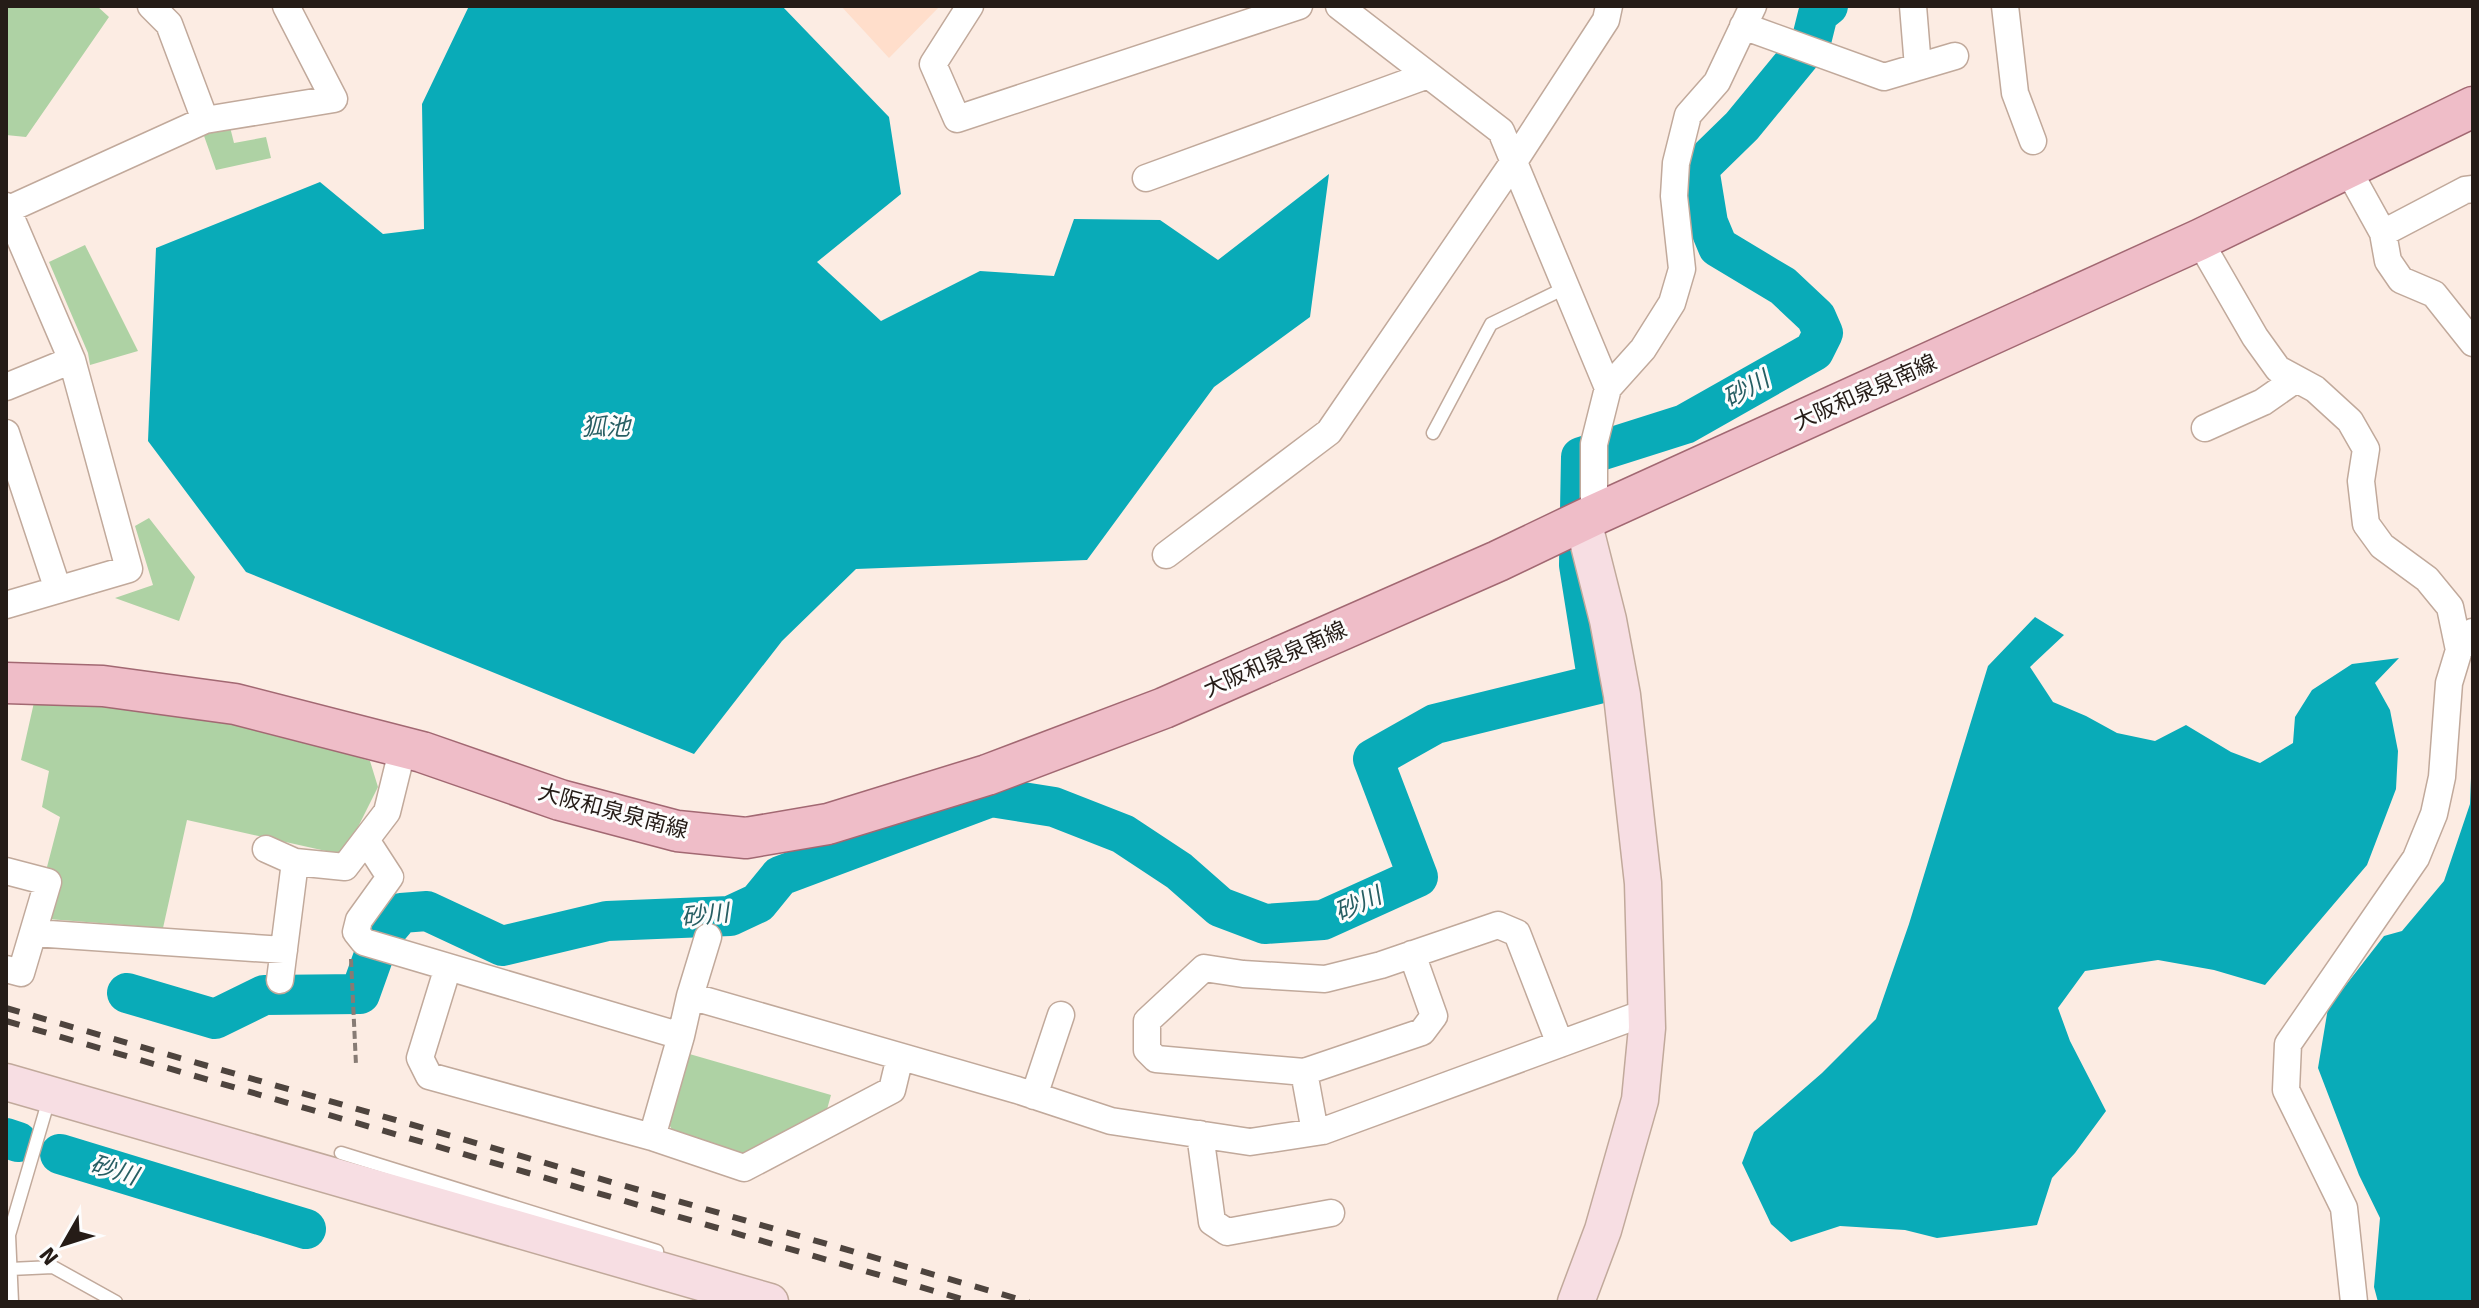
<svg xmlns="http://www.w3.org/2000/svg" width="2479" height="1308" font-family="Signika,'Noto Sans JP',sans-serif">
  <rect width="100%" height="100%" fill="#fcece3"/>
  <path fill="#ffdecb" d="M841,6h99l-51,52z"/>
  <path fill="#aed2a4" d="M6,6h91l12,11 -83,120 -20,-2z
    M230,127l4,16 32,-6 5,21 -55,12 -13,-37z
    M85,245l53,106 -48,14 -2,-12 -39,-91z
    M149,518l46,59 -16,44 -64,-23 38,-13 -18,-59z
    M35,698l120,9 128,26 87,28 8,26 -34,68 -157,-35 -24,108 -115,-9 11,-44 -12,-8 13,-50 -18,-10 7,-36 -28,-11z
    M686,1053l145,42 -5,18 -82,43 -70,-22 -6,-12z"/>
  <path fill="#09abb8" d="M469,6h313l107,111 12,77 -84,68 64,59 99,-50 74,5 20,-57 86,1 58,40 111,-86 -19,143 -96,70 -127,173 -231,9 -74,72 -88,113 -448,-182 -98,-131 8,-193 164,-66 63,52 41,-5 -2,-125z
    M2035,617l29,18 -34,32 23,35 33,14 31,17 38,8 31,-16 45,27 29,11 33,-20 2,-26 17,-27 40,-26 47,-6 -24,25 15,27 8,41 -2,38 -29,76 -102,120 -51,-15 -56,-10 -73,11 -27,37 12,33 36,70 -31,42 -23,25 -15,47 -100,13 -32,-8 -65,-4 -49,16 -20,-18 -29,-61 12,-31 68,-59 54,-54 33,-95 79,-258z
    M2473,727v575h-95l-4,-15 6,-69 -21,-43 -41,-107 10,-60 56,-72 18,-5 42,-50 26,-77z"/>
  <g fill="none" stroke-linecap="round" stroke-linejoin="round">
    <path stroke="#09abb8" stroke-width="40" d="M127,993l88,26 49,-24 96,-1 20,-56 21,-25 26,-2 75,35 105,-25 123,-5 28,-13 22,-27 211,-79 63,10 69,27 56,37 41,36 45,17 58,-4 95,-43 -45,-118 62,-35 163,-40 -19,-119 2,-108 104,-33 129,-73 9,-18 -7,-16 -33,-31 -65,-39 -10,-24 -9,-55 43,-42 69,-84 7,-28 10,-8
      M6,1138l12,4
      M60,1154l246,75"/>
    <defs>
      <path id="lane" d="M1433,433l58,-109 74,-36
        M341,1153l316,98
        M10,1269l43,-2 63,35
        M12,1302l-3,-67 40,-136"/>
      <path id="street" d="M151,6l18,18 36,96
        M970,6l-37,58 24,55 342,-113
        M1339,6l162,125 107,257
        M1913,6l5,61
        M2005,6l10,87 18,48
        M1743,26l141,51 71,-21
        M2347,168l36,65 5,28 13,19 33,14 39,49
        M1146,178l282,-103
        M6,206l66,154 57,209 -123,36
        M9,209l196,-89 129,-21 -48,-93
        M2383,233l82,-43 8,-1
        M2199,240l56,97 23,32 37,20 35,32 16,28 -5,32 5,43 16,22 45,33 23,28 9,43
        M6,387l66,-27
        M2205,428l58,-26 33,-23
        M6,433l52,157
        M1594,515v-71l14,-56 35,-39 29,-46 10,-34 -8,-73 2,-33 12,-48 29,-33 36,-76
        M1166,555l163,-123 186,-272 91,-140 3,-14
        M366,840l24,37 -31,43 -3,12 8,10 317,94 9,-40 327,94 94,31 139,21 73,-11 324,-119
        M266,849l29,13 50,5 42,-55 16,-65
        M6,871l42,11 -27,91 -15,-4
        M34,933l250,17
        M1412,954l22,62 -12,16 -118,40 -148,-13 -9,-9v-29l57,-53 39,6 82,5 56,-14 117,-40 19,8 43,111
        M448,967l-28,91 9,18 223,61
        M280,980l15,-118
        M690,996l18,-59
        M681,1036l-29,101 92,31 148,-78 8,-33
        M1304,1072l11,60
        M1034,1096l27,-81
        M1200,1134l12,88 15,10 104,-19
        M2354,1302l-10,-94 -58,-118 2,-46 128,-186 18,-44 8,-37 7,-94 10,-33 14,-18"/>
      <path id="secondary" d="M6,1082l764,220
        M1576,1302l27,-72 37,-130 7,-72 -4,-145 -21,-188 -14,-75 -25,-99"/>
      <path id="primary" d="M6,683l97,3 132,18 187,48 138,48 117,31 69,7 82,-14 159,-49 177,-67 334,-147 96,-46 605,-275 274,-133"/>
    </defs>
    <use href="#lane" stroke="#c1a99b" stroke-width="15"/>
    <use href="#street" stroke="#c1a99b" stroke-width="29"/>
    <use href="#secondary" stroke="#c1a99b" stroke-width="39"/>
    <use href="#primary" stroke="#a26872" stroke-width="43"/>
    <path stroke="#877b74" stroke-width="4" stroke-dasharray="8 4" stroke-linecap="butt" d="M351,959l5,106"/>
    <use href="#lane" stroke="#fff" stroke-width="12"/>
    <use href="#street" stroke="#fff" stroke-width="26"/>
    <use href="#secondary" stroke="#f7dee3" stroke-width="36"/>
    <use href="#primary" stroke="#efbdc8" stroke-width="40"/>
    <path stroke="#4e443e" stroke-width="6" stroke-dasharray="14 14" stroke-linecap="butt" d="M6,1008l1023,294
      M6,1021l966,281"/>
  </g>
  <g text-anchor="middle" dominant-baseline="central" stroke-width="6" stroke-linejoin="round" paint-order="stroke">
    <g font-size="22" fill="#251c17" stroke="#fdfdfd">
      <text transform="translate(1865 392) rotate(-24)">大阪和泉泉南線</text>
      <text transform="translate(1275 659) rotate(-24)">大阪和泉泉南線</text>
      <text transform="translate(613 811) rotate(15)">大阪和泉泉南線</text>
    </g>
    <g font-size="24" font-style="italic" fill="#275e63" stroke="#fdfdfd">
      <text transform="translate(1746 389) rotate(-29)">砂川</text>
      <text x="606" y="427">狐池</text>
      <text transform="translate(1358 904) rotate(-24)">砂川</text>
      <text transform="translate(705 915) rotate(-6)">砂川</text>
      <text transform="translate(114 1170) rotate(17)">砂川</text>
    </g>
  </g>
  <rect width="2479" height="1308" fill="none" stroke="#251c17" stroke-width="16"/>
  <g transform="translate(64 1244) rotate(231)" stroke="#fdfdfd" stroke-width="6" paint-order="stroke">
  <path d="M0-6L14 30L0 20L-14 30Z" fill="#251c17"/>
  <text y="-12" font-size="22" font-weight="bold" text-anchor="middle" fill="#251c17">N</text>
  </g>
</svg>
